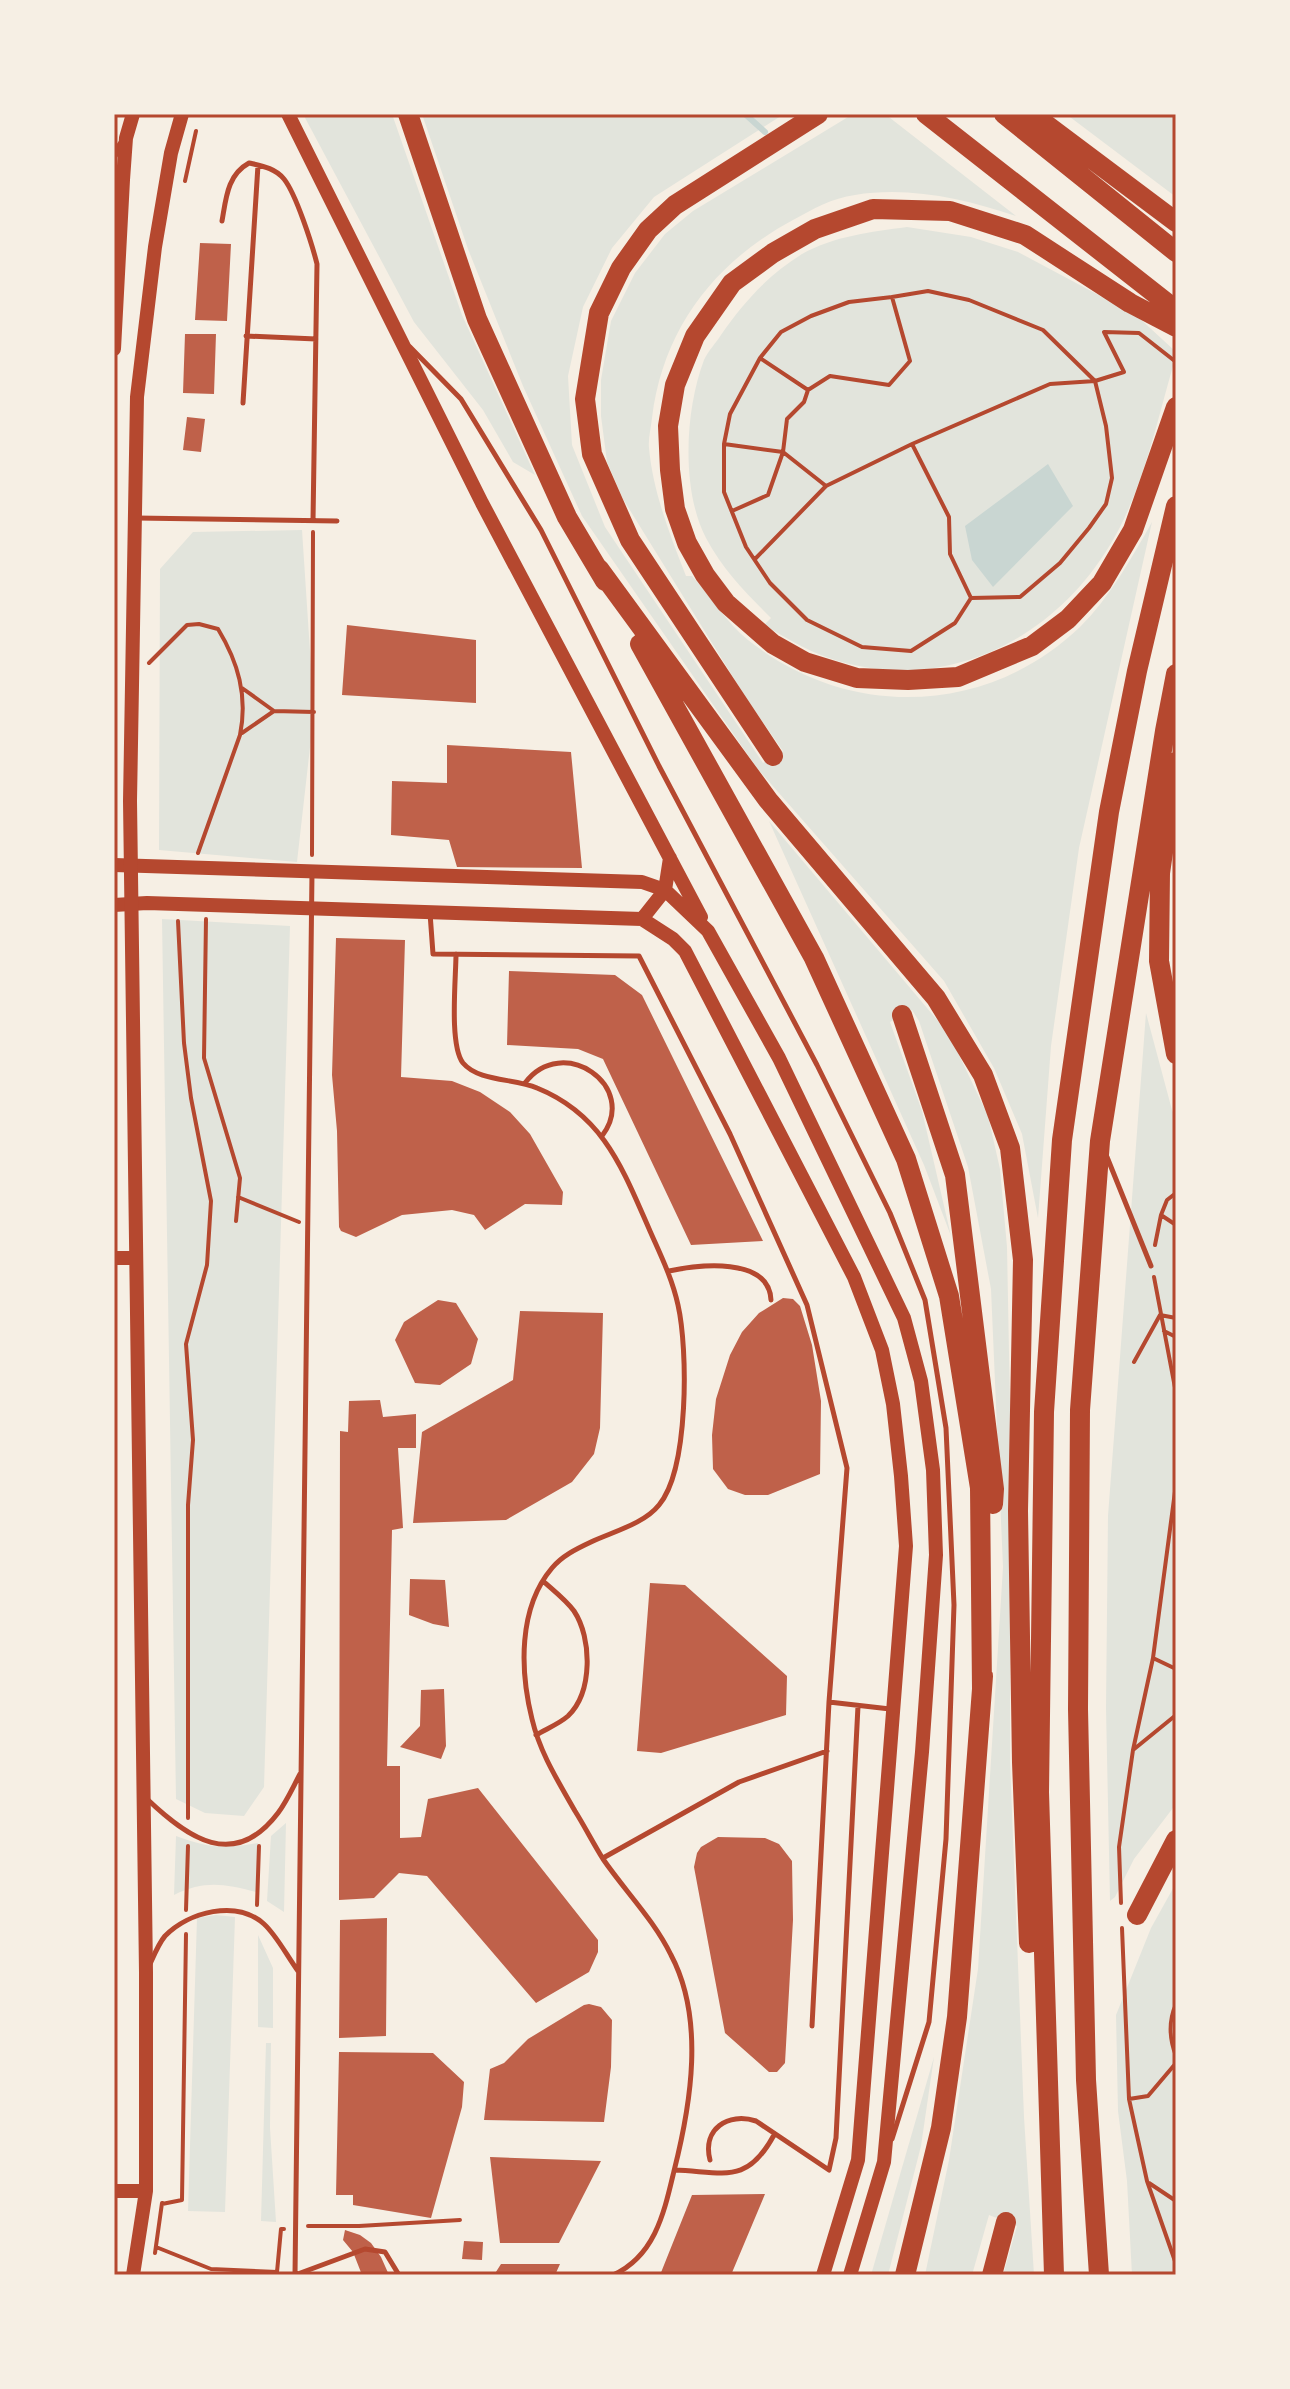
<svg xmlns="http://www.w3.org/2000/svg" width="1290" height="2389" font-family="'IBM Plex Serif',serif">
  <rect width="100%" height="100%" fill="#f6efe4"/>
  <path fill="#e2e4dc" d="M303,114h89l70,201 73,160 -22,-13 -30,-52 -69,-88z
    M422,114h362l-130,83 -42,51 -29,59 -15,69 4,69 33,82 158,236 20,-12 -37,-53 -123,-199 -16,-37 -6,-46v-36l10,-59 24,-48 30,-39 28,-23 160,-97h32l131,102c-51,-17 -107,-30 -161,-21 -23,3 -42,14 -62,25 -78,42 -130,108 -141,198 -1,10 -4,21 -3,30 4,44 21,87 37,128h6c18,20 35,47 56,64 100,80 239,76 332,-13 30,-30 51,-68 72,-105l-73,326 -28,198 -13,172 -16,-84 -28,-66 -50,-87 -187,-213 -175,-252 -59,-130 -55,-137z
    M1066,114h110v83z
    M907,227l64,10 47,15 118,63 40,37v4c-19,63 -32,133 -66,189 -59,98 -170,151 -281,113 -23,-8 -45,-21 -65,-33l7,-7c-25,-25 -48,-48 -65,-80 -25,-48 -21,-128 -2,-178 4,-9 12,-17 17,-25 22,-32 47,-60 81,-81 32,-18 69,-22 105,-27z
    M302,530l12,182 -17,150 -138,-12 1,-281 33,-37z
    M769,821l180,213 39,82 12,53 7,78 3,158v356l14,356 10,158h-31l14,-49 -28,-11 -17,60h-47l24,-115 29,-191 25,-402 -12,-278 -23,-122 -49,-146 -7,-11 -22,12 32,89 29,125 -27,-71z
    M162,919l128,7 -26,861 -20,29 -39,-3 -29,-14z
    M1146,1013l26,97 4,8v686l-42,55 -19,38 -5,4 -4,-193 2,-192z
    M286,1823l-2,89 -17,-11 4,-65z
    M176,1836c32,12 48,13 82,7l-2,49c-32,-8 -51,-12 -82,3z
    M1176,1883v392h-44l-5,-94 -9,-70 -2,-96 35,-87z
    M216,1915l19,2 -10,295 -37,-1 9,-293z
    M258,1935l15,33v60l-15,-1z
    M266,2043h5l-1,85 6,94 -15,-1z
    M934,2057l-13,89 -33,129h-17z"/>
  <path fill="#c9d6d2" d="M1048,464l25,42 -80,81 -21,-27 -7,-34z"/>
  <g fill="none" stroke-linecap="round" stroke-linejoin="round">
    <path stroke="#c9d6d2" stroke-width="6" d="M745,114l20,18"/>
  </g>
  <path fill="#bf614a" d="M200,243l31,1 -4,77 -32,-1z
    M185,334h31l-2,60 -31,-1z
    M187,417l18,2 -4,33 -18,-2z
    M347,625l129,15v63l-134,-8z
    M447,745l124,7 11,116 -125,-1 -8,-27 -58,-5 1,-54 55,2z
    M336,938l69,2 -4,137 51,4 28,11 30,20 20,22 33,58 -1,13 -37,-1 -40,26 -11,-15 -22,-5 -50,5 -46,22 -15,-6 -2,-4 -2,-96 -5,-56z
    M509,971l106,4 27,20 121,246 -72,4 -88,-186 -25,-10 -71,-4z
    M783,1298l10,1 7,7 12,39 9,56 -1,73 -52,21h-23l-17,-6 -15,-20 -1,-34 4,-36 14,-44 12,-23 17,-19z
    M438,1300l18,3 22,36 -7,25 -31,21 -25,-2 -20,-43 9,-18z
    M520,1311l83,2 -3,115 -6,26 -22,28 -66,38 -93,3 9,-91 91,-52z
    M380,1400l3,17 33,-3v34h-18l5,80 -11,2 -5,236h13v72l21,-1 7,-38 50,-11 120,152v12l-9,20 -53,31 -109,-127 -28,-3 -25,25 -35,2 1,-469 8,1 1,-31z
    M410,1579l35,1 4,47 -16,-3 -24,-9z
    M650,1583l35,2 102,91 -1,39 -125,38 -24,-2z
    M444,1689l2,57 -5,13 -41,-12 20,-21 1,-36z
    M718,1837l47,1 14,6 13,17 1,59 -8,143 -8,9h-8l-44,-39 -31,-166 3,-14 4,-6z
    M387,1918l-1,118 -47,2 1,-118z
    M589,2004l12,3 11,13 -1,47 -7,55 -120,-2 6,-51 14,-6 24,-24 56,-34z
    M339,2052l94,1 31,29 -2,25 -31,111 -78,-13v-10h-17z
    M490,2157l111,4 -42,82h-59z
    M765,2194l-34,81h-71l32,-80z
    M345,2230l15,5 11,8 10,14 8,18h-27l-9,-23 -10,-12z
    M464,2241l19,1 -1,18 -20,-1z
    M501,2264h59l-5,11h-61z"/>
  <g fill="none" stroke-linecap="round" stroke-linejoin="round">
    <path stroke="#b5482f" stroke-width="4" d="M185,181l11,-50
      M892,297l-43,5 -38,14 -30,16 -21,26 -30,56 -6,30v48l22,55 24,36 37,37 55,27 49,4 44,-28 16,-25 -21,-44 -1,-37 -37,-73
      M760,358l48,32
      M724,444l59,8 -15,43 -36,16
      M826,486l-43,-34 4,-33 17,-17 4,-12 22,-14 59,9 21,-24 -18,-64 36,-6 41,9 74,30 52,51 11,45 6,52 -6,26 -17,24 -29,35 -40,34 -49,1
      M755,559l71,-73 86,-42 138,-60 45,-3 29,-9 -20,-40 35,1 37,29
      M149,663l38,-38 12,-1 19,5c20,33 30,67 22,106l-42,118
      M242,688l32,23 40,1
      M242,733l32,-22
      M312,855l1,-323
      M206,919l-2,139 36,120 -4,43
      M178,921l6,122 7,55 20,103 -4,64 -21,79 7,96 -5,65v313
      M1176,1193l-9,7 -6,15 15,10
      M238,1197l61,25
      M1155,1245l6,-30
      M1154,1277l22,116
      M1164,1331l12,6
      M1134,1362l26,-47 16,3
      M1153,1658l23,-174
      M1176,1669l-23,-11 -20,92 43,-35
      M1121,1903l-2,-56 14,-97
      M257,1905l2,-59
      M186,1910l2,-64
      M1122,1928l7,171 19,-3 28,-33
      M1176,2004c-8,18 -7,34 0,52
      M1129,2099l18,82 29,83
      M1149,2183l27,18
      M162,2204l20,-4 4,-266
      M308,2226h51l101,-6
      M156,2247l55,22 66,3 4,-43h3
      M155,2253l7,-50"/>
    <path stroke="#b5482f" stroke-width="5" d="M222,221c4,-22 5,-46 27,-58 13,3 26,5 35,16 12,15 28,65 33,85l-4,257
      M246,336l70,3
      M410,347l51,52 80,131 118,236 158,299 73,148 35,87 21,128 8,177 -8,234 -17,183 -37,117
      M243,403l15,-238
      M136,518l201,3
      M312,873l-17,1402 70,-26 20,3 14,23
      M430,913l3,41 206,2 91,178 77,171 40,163 -18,234 61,7
      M456,954c0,24 -7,91 7,109 16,19 52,15 74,25 67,27 86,82 113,143 11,25 22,47 28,74 10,44 11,164 -19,200 -15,19 -47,27 -68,37 -15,7 -29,14 -39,26 -34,40 -32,103 -20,151 8,34 26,62 43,92 10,16 18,32 28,48 22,32 51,61 68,96 34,64 20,149 3,216 -10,42 -19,85 -61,104
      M525,1083c37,-50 115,3 77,53
      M1107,1157l44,109
      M669,1271c29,-6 100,-15 102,29
      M536,1735c10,-6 23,-11 32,-19 25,-24 24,-78 6,-105 -8,-11 -21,-21 -31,-30
      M147,1799c41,39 87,72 131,14 9,-12 15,-26 22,-39
      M603,1858l136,-76 88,-31
      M150,1964c4,-9 9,-21 15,-28 24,-24 71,-37 99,-12 13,12 23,32 34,47
      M812,2026l17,-324
      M710,2160c-8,-31 18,-48 46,-39l73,49 7,-32 22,-432
      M675,2170c50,2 72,15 99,-35"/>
    <path stroke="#b5482f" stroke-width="8" d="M114,155l9,-13"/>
    <path stroke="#b5482f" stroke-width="14" d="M288,114l194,389 219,414
      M114,865l528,17 23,8 43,41 71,127 125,260 17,63 12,89 3,85 -14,197 -38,410 -34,113
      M114,905l33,-2 495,16
      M642,919l31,20 12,12 169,326 28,73 11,54 8,72 5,70 -48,614 -35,115
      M642,919l23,-29 5,-32
      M114,1258h20"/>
    <path stroke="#b5482f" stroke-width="14" d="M114,349l9,-169 3,-42 7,-24
      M114,2191h32
      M133,2275l13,-84v-219l-16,-1171 7,-404 18,-150 16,-94 11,-39"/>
    <path stroke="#b5482f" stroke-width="20" d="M408,114l69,205 90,198 38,64
      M926,114l250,196
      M1004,114l172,138
      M1032,114l144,108
      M1176,327l-46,-24 -105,-68 -75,-24 -77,-2 -58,20 -42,24 -41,30 -37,53 -20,49 -7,41 2,44 5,39 12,34 18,32 21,28 47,41 32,18 52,16 51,2 50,-3 74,-31 36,-27 34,-36 31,-53 43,-123
      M599,569l169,231 168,198 47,77 27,73 13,112 -5,251 4,251 7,181
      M640,644l174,314 92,201 43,137 31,192 2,201
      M773,756l-143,-216 -38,-86 -7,-55 14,-86 22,-45 27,-38 27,-25 143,-91
      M1176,762l-16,111 -1,88 17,93
      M902,1015l53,160 39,314 -1,15
      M1137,1915l39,-75
      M905,2275l36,-147 16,-111 26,-341
      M992,2275l14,-53
      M1054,2275l-15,-483 5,-380 18,-272 47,-328 28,-141 39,-165
      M1099,2275l-13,-195 -8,-371 2,-299 20,-269 65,-410 11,-57"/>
  </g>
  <rect width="1290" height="2389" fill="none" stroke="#f6efe4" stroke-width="232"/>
  <rect x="116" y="116" width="1058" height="2157" fill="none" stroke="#b5482f" stroke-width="3"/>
</svg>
